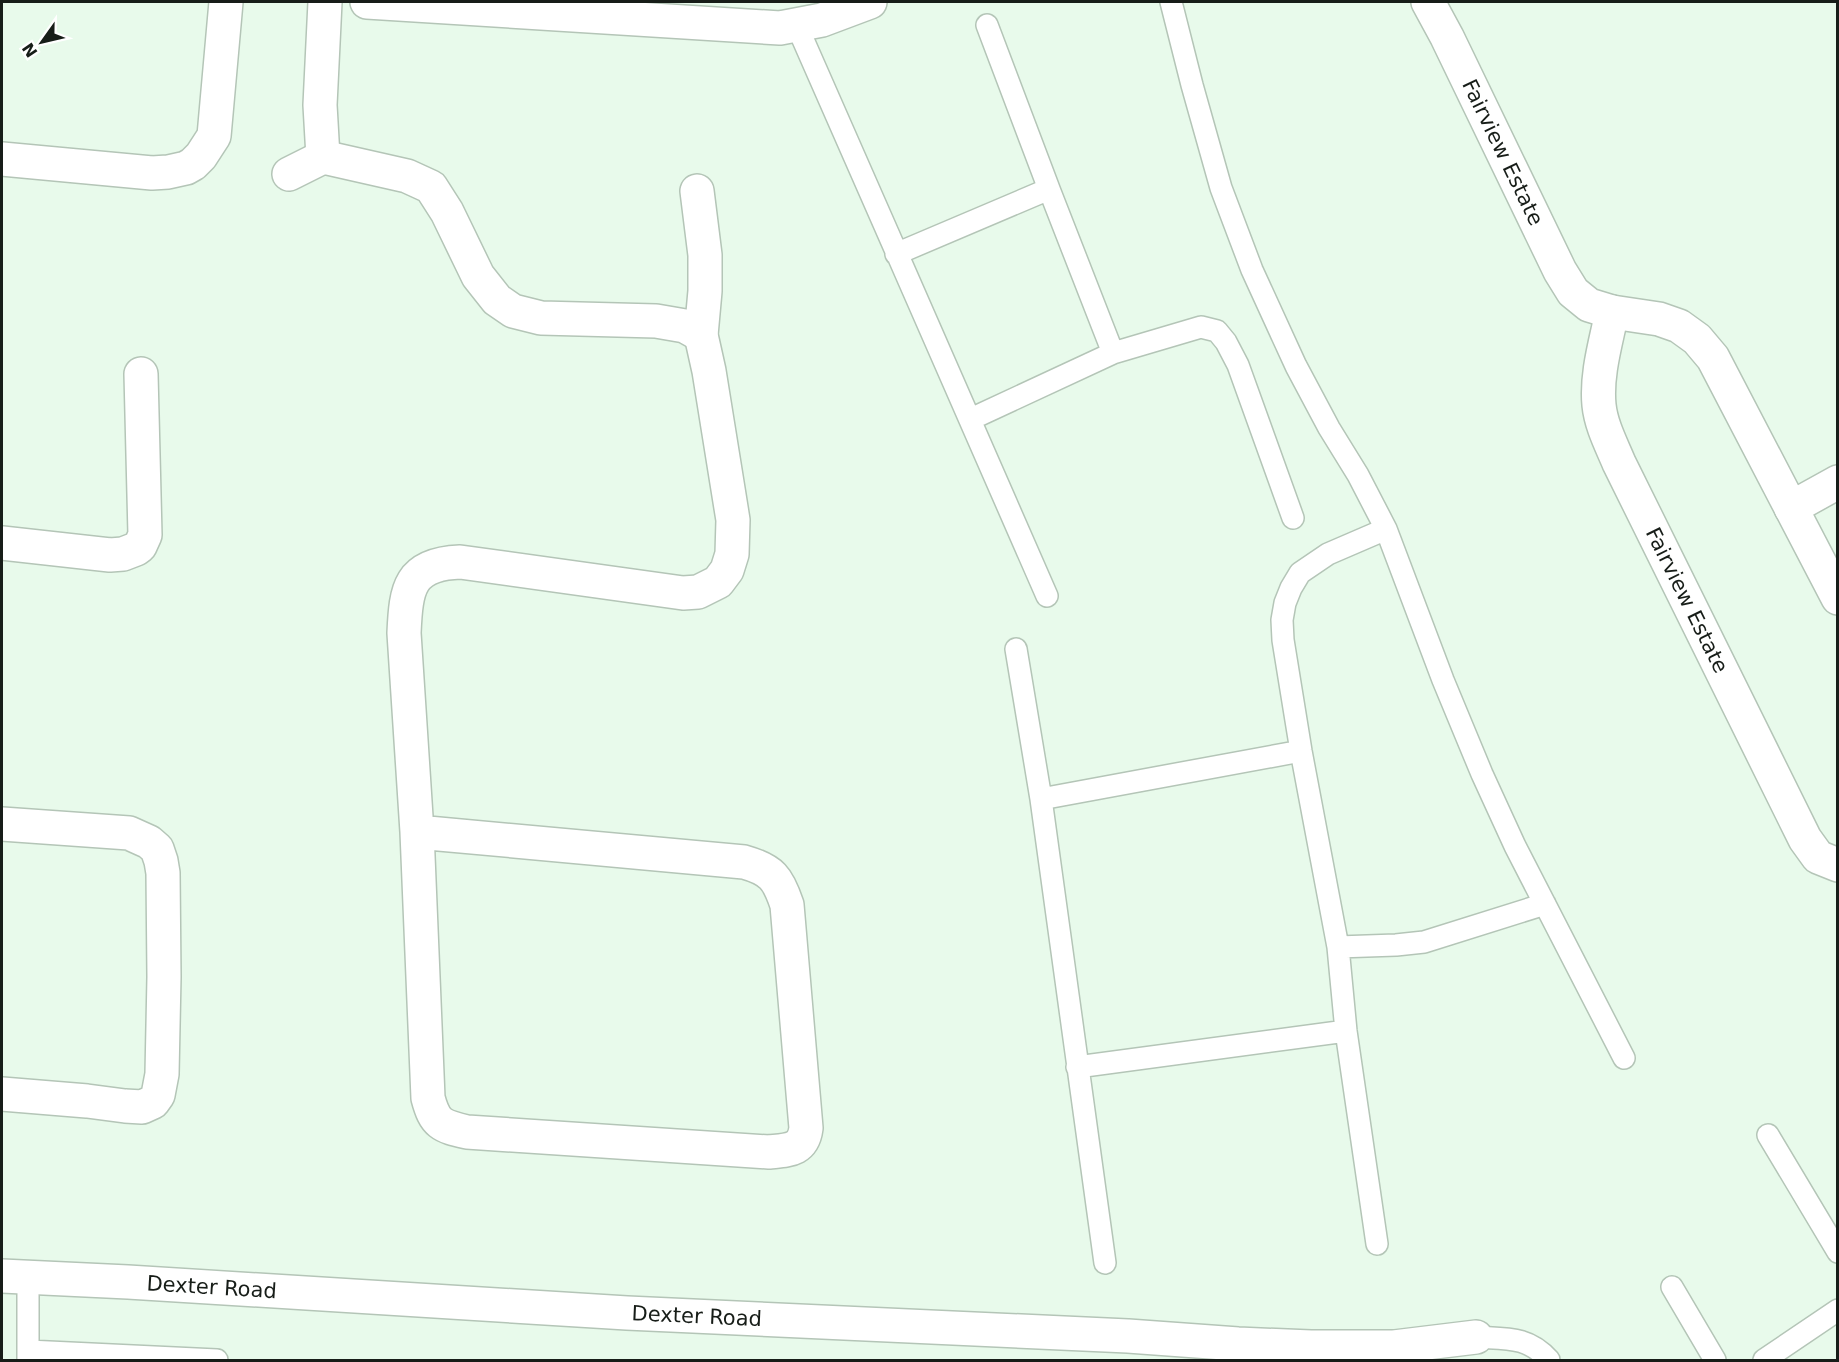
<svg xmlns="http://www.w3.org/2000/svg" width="1839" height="1362" font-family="'DejaVu Sans',sans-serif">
  <rect width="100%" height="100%" fill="#e8faeb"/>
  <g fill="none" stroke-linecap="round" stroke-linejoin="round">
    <defs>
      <path id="lane" d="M1171,2l21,83 29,103 31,82 44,96 33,62 29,47 28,54 57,151 39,94 33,72 109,212
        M797,26c83,190 168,380 250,570
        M896,254l153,-65 -62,-164
        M1113,353l88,-26 16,4 9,11 12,23 55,153
        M971,419l142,-66 -64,-164
        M1016,649l25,150 64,464
        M1041,799l260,-48
        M1338,947l58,-2 28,-3 121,-38
        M1077,1067l269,-36
        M1768,1135l70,117
        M1377,1244l-31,-213 -8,-84 -37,-196 -18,-111 -1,-20 3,-17 6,-15 9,-15 28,-19 58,-25
        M28,1277v83
        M1672,1287l43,73
        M1476,1337c30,2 52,-1 73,23
        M28,1351l189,9
        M1764,1360l74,-50"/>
      <g id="street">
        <path d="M367,2l413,26 42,-8 48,-18"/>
        <path id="s1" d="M1428,2l19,35 113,234 13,21 16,13 23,7 47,7 20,7 18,13 16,19 125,240"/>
        <path d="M323,157l-3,-52 5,-103"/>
        <path d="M2,159l150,14 16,-1 18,-4 7,-4 8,-8 13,-20 12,-134"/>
        <path d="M289,174l34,-17 84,19 24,11 16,25 31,64 19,24 16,11 28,7 115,3 29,5 16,9"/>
        <path id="s2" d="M1612,312c-6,30 -16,62 -13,93 2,20 12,39 20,58l186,376 13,18 20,8"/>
        <path d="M1791,508l47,-26"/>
        <path d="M2,543l108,12 13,-1 13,-5 4,-3 5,-11 -4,-161"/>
        <path d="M2,824l127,9 20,9 8,7 4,12 2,12 1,104 -2,97 -4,21 -5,7 -11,5 -17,-1 -38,-5 -85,-7"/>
        <path d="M417,832l327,30c28,8 34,16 43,43l19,223c-3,23 -18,22 -37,24l-302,-20c-26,-6 -32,-8 -39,-34l-11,-266 -13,-199c2,-45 5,-69 56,-71l223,31 15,-1 20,-10 9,-12 5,-16 1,-34 -24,-149 -8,-36 4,-44v-36l-8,-64"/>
        <path id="s3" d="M2,1276l126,6 499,31 501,23 110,8 73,3h83l82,-10"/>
      </g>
    </defs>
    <use href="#lane" stroke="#b4c5b7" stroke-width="24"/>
    <use href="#street" stroke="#b4c5b7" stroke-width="36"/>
    <use href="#lane" stroke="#fff" stroke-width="21"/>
    <use href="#street" stroke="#fff" stroke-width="33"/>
  </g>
  <g text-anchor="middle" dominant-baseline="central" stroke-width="4.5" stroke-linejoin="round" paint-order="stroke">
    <g font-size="21" fill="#171d18" stroke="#fff">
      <text stroke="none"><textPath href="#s1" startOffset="168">Fairview Estate</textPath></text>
      <text stroke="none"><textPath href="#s2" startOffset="309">Fairview Estate</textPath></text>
      <text stroke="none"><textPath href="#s3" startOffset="210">Dexter Road</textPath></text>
      <text stroke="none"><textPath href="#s3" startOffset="696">Dexter Road</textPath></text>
    </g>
  </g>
  <rect width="1839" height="1362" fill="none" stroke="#171d18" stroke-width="6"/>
  <g transform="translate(42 42) rotate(236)" stroke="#ffffff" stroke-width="4.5" paint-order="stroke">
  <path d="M0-4.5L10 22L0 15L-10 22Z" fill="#171d18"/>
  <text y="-9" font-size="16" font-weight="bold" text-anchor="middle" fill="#171d18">N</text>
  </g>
</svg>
